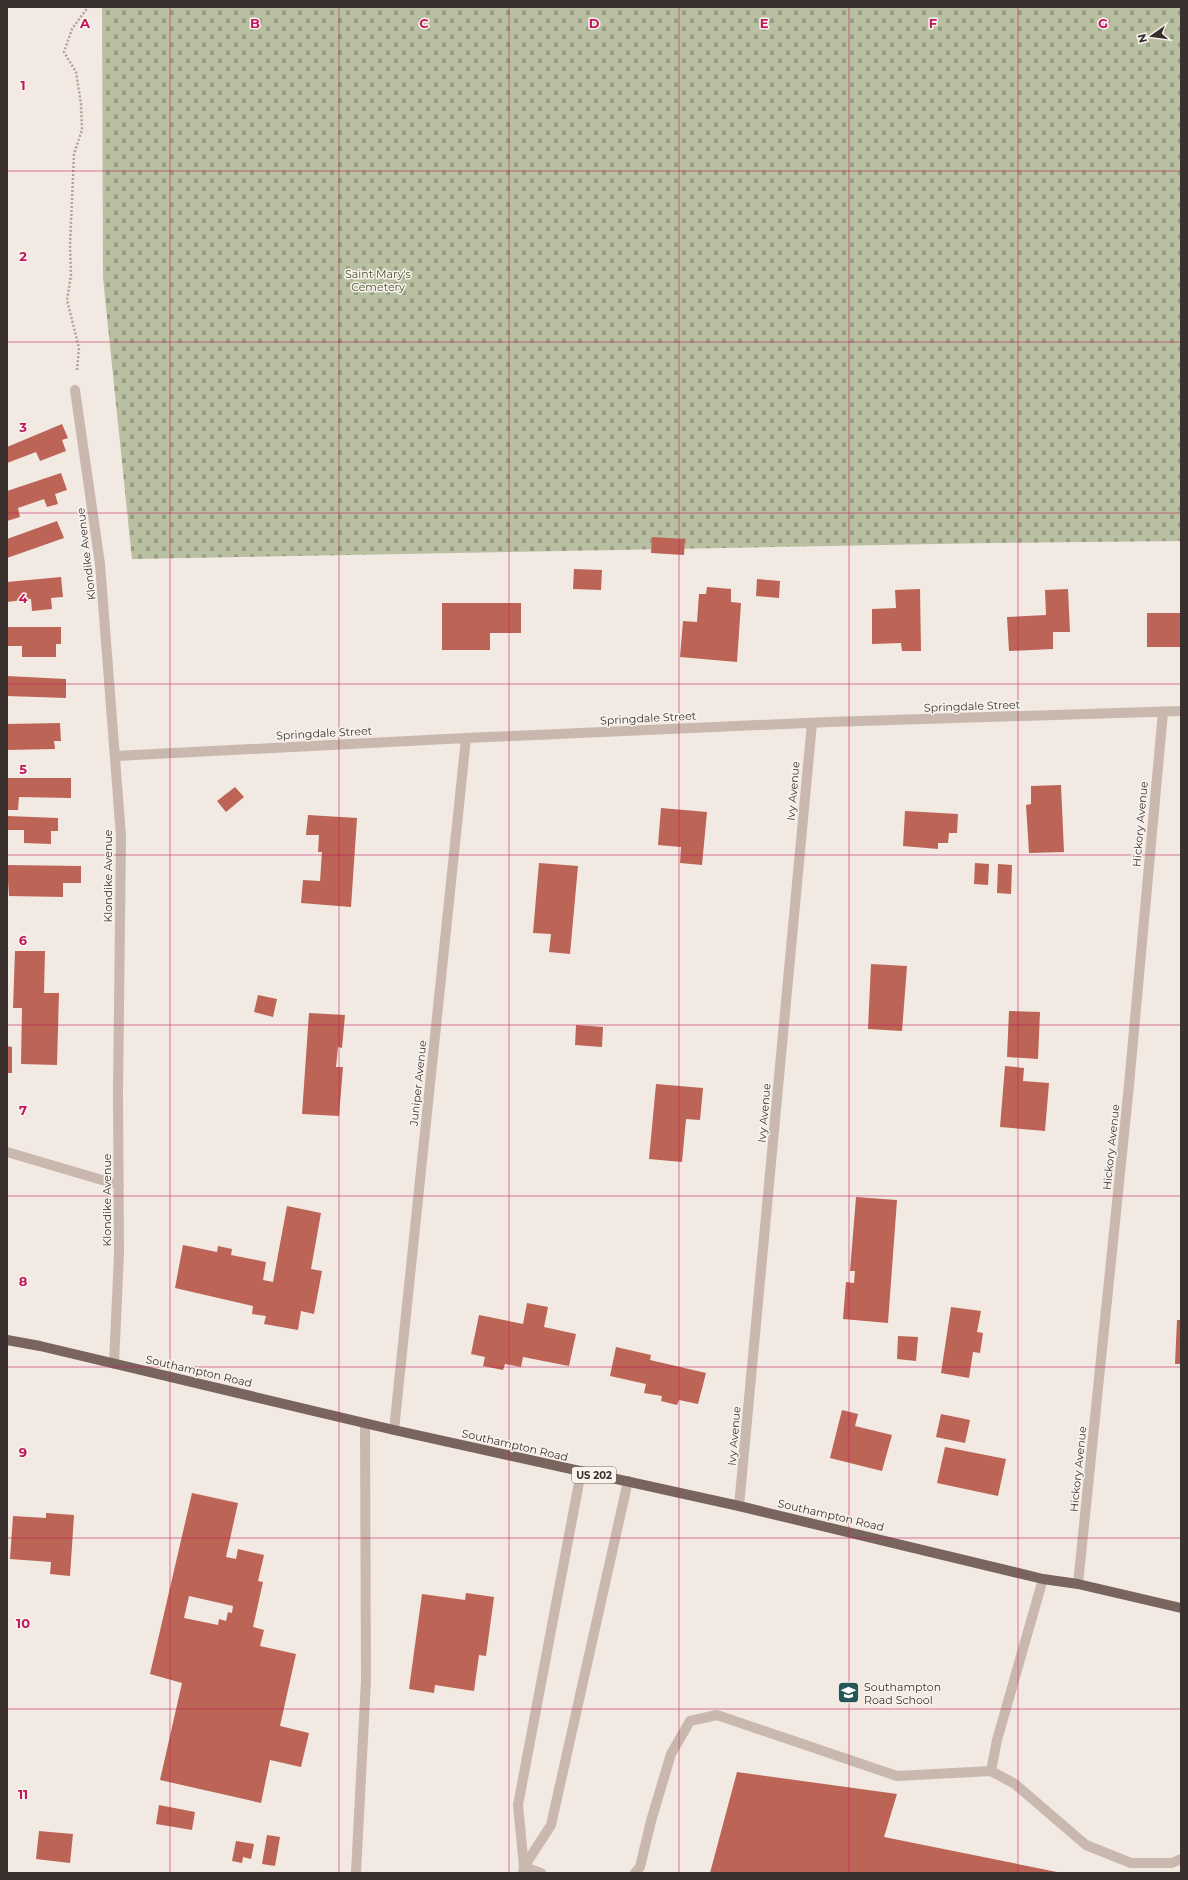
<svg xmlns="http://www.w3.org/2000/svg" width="1188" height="1880" font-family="Montserrat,sans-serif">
  <defs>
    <pattern id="cemetery-stones" width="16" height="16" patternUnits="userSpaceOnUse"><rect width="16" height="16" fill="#b9c0a2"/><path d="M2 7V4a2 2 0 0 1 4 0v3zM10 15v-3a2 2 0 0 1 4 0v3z" fill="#979c84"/></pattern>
  </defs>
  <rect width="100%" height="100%" fill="#f2e9e2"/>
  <path fill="url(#cemetery-stones)" d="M102,7h1079v534l-190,2 -859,16 -29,-281z"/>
  <path fill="#bc6455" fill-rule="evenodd" d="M62,424l6,14 -6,2 4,11 -26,10 -4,-9 -29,11v-16z
    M61,473l6,17 -12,4 3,10 -11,3 -3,-8 -26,9 2,9 -13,4v-30z
    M57,521l7,17 -57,20v-19z
    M652,537l33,2 -1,16 -33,-2z
    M574,569l28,1 -1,20 -28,-1z
    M61,577l2,20 -12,1 1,11 -20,2 -1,-12 -24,3v-20z
    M757,579l23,2 -1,17 -23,-2z
    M707,587l24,2v13l10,1 -4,59 -57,-5 3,-36 14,1 2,-28h7z
    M920,589l1,62h-19l-1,-8 -29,1v-35l24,-1 -1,-18z
    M1068,589l2,43h-17v17l-44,2 -2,-34 39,-2 -1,-25z
    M442,603h79v30h-31v17h-48z
    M1147,613h34v34h-34z
    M7,627h54v17h-5v13h-34v-11h-15z
    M7,676l59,3v19l-59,-2z
    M60,723l1,18h-7l1,8 -48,1v-26z
    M7,778h64v20l-52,-1 -1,13h-11z
    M1061,785l3,67 -35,1 -3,-48 5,-1v-18z
    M235,787l9,10 -18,15 -9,-11z
    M661,808l46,4 -5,53 -22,-2 1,-16 -23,-2z
    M905,811l53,3 -1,19h-8l-1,10h-10v6l-35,-3z
    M308,815l49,3 -6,89 -50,-4 2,-23 17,1 2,-29h-4l1,-17h-13z
    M7,816l51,2v13h-7v13l-27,-1v-13h-17z
    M539,863l39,3 -8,88 -21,-2 2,-18 -18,-1z
    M975,863l14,1 -1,21 -14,-1z
    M998,864l14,1 -1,29 -14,-1z
    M7,865l74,1v17h-18v14l-54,-1z
    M15,951h30l-1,42h15l-2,72 -36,-1 1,-56h-9z
    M871,964l36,2 -5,65 -34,-2z
    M258,995l19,4 -4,18 -19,-5z
    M1009,1011l31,1 -2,47 -31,-2z
    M309,1013l36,2 -3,33 -4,-1 -2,20h7l-4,49 -37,-2z
    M576,1025l27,2 -1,20 -27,-2z
    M7,1046l5,1v26h-5z
    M1005,1066l19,2 -1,13 26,2 -4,48 -45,-4z
    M656,1084l47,4 -3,32 -14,-1 -4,43 -33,-3z
    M856,1197l41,3 -9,123 -45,-4 3,-37 8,1 1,-12h-5z
    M287,1206l34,7 -10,56 11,2 -8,43 -13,-3 -3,19 -34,-6 2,-8 -14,-2 1,-8 -78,-18 8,-43 34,7 1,-6 14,3 -1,6 35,7 -3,18 10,2z
    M527,1303l21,4 -4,20 32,7 -7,32 -46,-9 -2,10 -16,-3 -2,6 -20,-4 2,-9 -14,-3 8,-39 44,9z
    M951,1307l30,4 -4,21 6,1 -3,20 -7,-1 -4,26 -28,-5z
    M1177,1320h4v44h-6z
    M898,1336l20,1 -2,24 -19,-2z
    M616,1347l35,8 -1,5 56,13 -8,31 -19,-4 -2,5 -16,-4 1,-5 -18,-3 2,-9 -36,-8z
    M842,1410l16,4 -3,12 37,9 -10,36 -52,-13z
    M941,1414l29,6 -5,23 -29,-6z
    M945,1447l61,12 -8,37 -61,-13z
    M192,1493l46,10 -12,54 10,2 2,-10 26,6 -6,26 5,1 -10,45 11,3 -4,16 36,8 -16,72 29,7 -8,34 -31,-7 -9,43 -101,-23 22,-97 -32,-9zM189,1596l44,10 -1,7 -4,-1 -2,9 -7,-2 -1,6 -34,-7z
    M46,1513l28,2 -4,61 -20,-2 1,-12 -41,-3 3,-43 33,2z
    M466,1593l28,4 -8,59 -7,-1 -5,36 -39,-6 -1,8 -25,-4 13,-95 43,6z
    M737,1772l160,22 -13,43 178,36h-352z
    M159,1805l36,7 -3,18 -36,-6z
    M39,1831l34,3 -3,29 -34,-4z
    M267,1835l13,2 -5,29 -13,-2z
    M236,1841l18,3 -3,15 -8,-2 -1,6 -10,-2z"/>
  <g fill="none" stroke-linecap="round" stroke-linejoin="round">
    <path stroke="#b5a298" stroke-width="2.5" stroke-dasharray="2 2" stroke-linecap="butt" d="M77,370l2,-22 -12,-48 4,-25 -1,-30 4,-91 8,-24 -1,-26 -5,-32 -12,-20 8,-23 16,-22"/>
    <path stroke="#c9b8ae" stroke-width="10" d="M75,390l25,174 21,272 -3,257 1,161 -5,110
      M116,756l350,-18 363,-16 352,-11
      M7,1152l112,33
      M394,1430l72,-692
      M739,1506l73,-783
      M1078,1584l51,-499 34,-373
      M991,1771l6,-31 46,-161
      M524,1867l27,-42 77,-344
      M524,1867l-6,-62 63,-333
      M356,1873l10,-193 -1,-257
      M523,1873l1,-6 17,6
      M635,1873l5,-6 11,-46 20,-67 19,-33 27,-6 180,61 94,-5 24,13 71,61 45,18h41l9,-4"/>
    <path stroke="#79655e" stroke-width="10" d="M7,1340l33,6 354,84 345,76 304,73 35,5 103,24"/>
  </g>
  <path fill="none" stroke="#c2185b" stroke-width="1" stroke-opacity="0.55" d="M170,7v1866M339,7v1866M509,7v1866M679,7v1866M849,7v1866M1018,7v1866M7,171h1174M7,342h1174M7,513h1174M7,684h1174M7,855h1174M7,1025h1174M7,1196h1174M7,1367h1174M7,1538h1174M7,1709h1174"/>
  <defs>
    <symbol id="school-square" viewBox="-11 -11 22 22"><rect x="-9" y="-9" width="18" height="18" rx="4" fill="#245756" stroke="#f9f3ee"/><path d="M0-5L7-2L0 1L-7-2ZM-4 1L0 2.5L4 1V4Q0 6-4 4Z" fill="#fff"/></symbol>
  </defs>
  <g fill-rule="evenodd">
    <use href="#school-square" x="836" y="1680" width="25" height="25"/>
  </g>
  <g text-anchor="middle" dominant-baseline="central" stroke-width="3" stroke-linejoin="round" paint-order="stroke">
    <rect fill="#f9f3ee" stroke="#736a66" stroke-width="1" x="572" y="1467" width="44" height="16" rx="3"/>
    <g font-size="10" font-weight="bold" fill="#392f2c">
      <text x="594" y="1475">US 202</text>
    </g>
    <g font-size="11" fill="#4b5531" stroke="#f9f3ee">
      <text x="378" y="274">Saint Mary's<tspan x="378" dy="13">Cemetery</tspan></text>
    </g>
    <g font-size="11" fill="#392f2c" stroke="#f9f3ee">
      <text transform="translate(86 554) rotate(-97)">Klondike Avenue</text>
      <text transform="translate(972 706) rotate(-2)">Springdale Street</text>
      <text transform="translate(648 718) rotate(-3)">Springdale Street</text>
      <text transform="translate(324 733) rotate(-3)">Springdale Street</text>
      <text transform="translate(793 791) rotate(-85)">Ivy Avenue</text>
      <text transform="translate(1140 824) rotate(-85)">Hickory Avenue</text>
      <text transform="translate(108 876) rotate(-90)">Klondike Avenue</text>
      <text transform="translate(418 1083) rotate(-84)">Juniper Avenue</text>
      <text transform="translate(764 1113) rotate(-85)">Ivy Avenue</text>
      <text transform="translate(1111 1147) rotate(-84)">Hickory Avenue</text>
      <text transform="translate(107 1200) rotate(-90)">Klondike Avenue</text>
      <text transform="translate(199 1371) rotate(13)">Southampton Road</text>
      <text transform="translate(734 1436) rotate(-85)">Ivy Avenue</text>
      <text transform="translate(515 1445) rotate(13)">Southampton Road</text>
      <text transform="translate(1078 1469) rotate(-84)">Hickory Avenue</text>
      <text transform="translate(831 1515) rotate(13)">Southampton Road</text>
    </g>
    <g font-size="11" fill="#392f2c" stroke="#f9f3ee" text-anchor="start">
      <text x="864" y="1687">Southampton<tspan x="864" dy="13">Road School</tspan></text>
    </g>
  </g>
  <g font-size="13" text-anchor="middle" font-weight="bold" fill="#c2185b" stroke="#f9f3ee" stroke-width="3" stroke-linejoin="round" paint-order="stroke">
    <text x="85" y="28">A</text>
    <text x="255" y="28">B</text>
    <text x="424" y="28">C</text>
    <text x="594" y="28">D</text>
    <text x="764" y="28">E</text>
    <text x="933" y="28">F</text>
    <text x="1103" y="28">G</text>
    <text x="23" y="90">1</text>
    <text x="23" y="261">2</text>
    <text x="23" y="432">3</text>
    <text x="23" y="603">4</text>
    <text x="23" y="774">5</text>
    <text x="23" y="945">6</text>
    <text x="23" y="1115">7</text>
    <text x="23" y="1286">8</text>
    <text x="23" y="1457">9</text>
    <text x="23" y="1628">10</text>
    <text x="23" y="1799">11</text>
  </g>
  <rect width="1188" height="1880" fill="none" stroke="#392f2c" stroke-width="16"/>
  <g transform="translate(1152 36) rotate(256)" stroke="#f9f3ee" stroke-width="3" paint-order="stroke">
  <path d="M0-3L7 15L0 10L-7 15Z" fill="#392f2c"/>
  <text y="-6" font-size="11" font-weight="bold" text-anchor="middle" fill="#392f2c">N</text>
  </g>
</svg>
